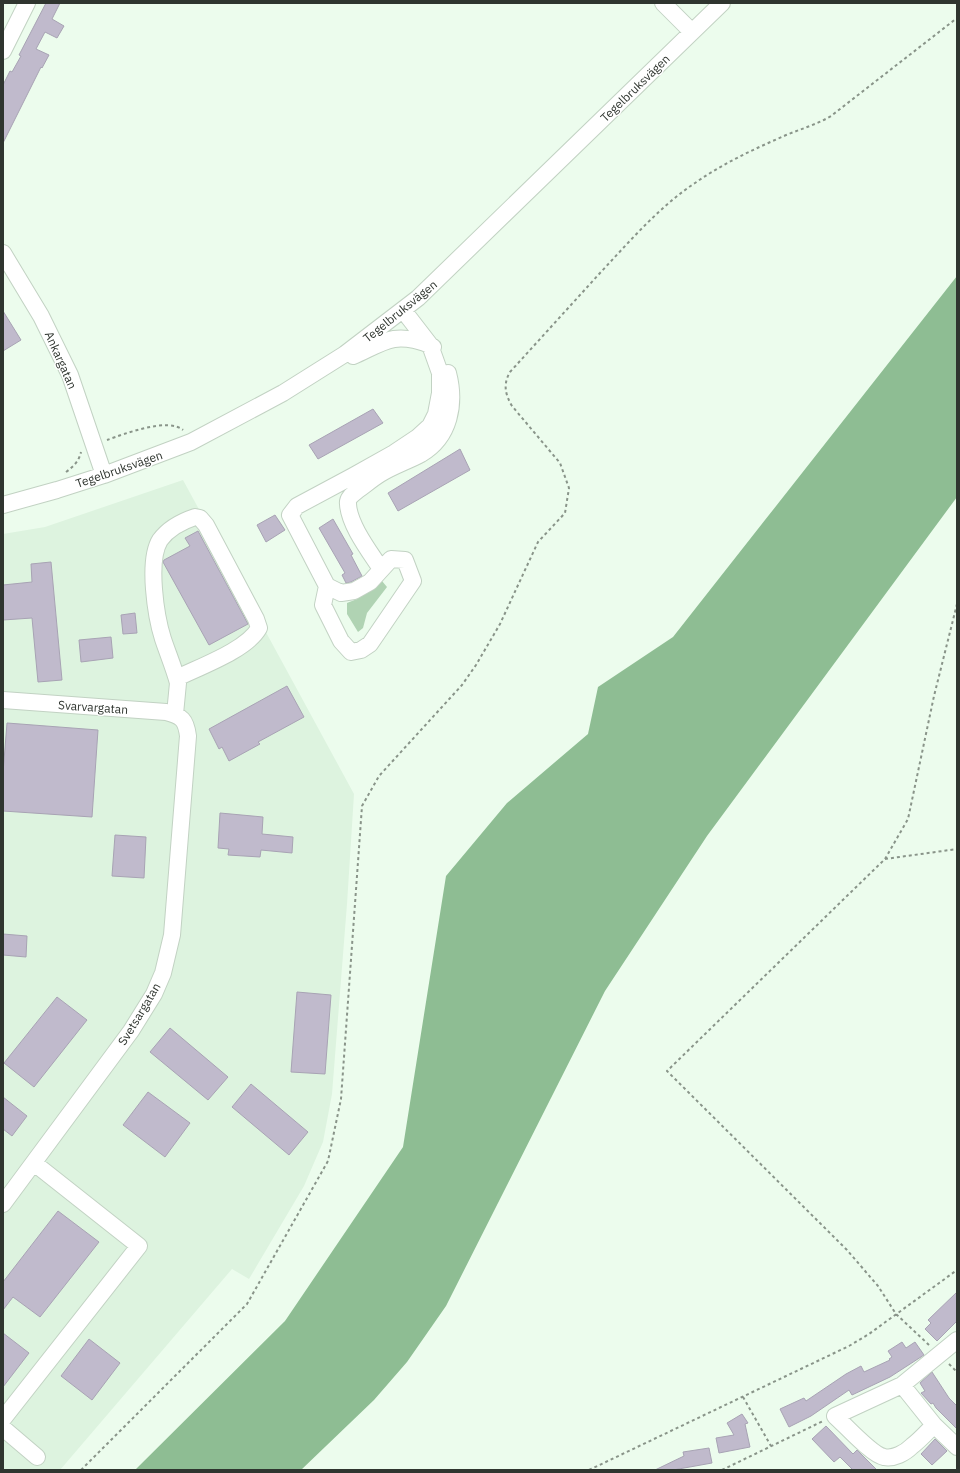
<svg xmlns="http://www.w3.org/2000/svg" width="960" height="1473" font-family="'IBM Plex Sans',sans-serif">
  <rect width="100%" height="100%" fill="#ecfced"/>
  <path fill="#ddf3df" d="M183,480l171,314 -7,110 -15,190 -9,48 -19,44 -55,93 -17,-10 -172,201h-57v-936l42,-7z"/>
  <path fill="#b0d3b3" d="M382,581l5,6 -20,26 -4,15 -5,4 -11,-18v-11l10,-4z"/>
  <path fill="#8ebd93" d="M957,276v221l-250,339 -102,155 -159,315 -39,56 -33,38 -73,70h-166l150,-149 118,-174 43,-271 61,-73 81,-69 10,-47 75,-50z"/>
  <path fill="#c0bacc" stroke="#a8a3b4" d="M46,3h14l-8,16 12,7 -7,12 -12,-6 -9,17 13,6 -7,13 -1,-1 -38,76v-58l7,-14 2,1 9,-16 -2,-1z
    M3,311l18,29 -18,11z
    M373,409l10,14 -65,36 -9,-14z
    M460,449l10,21 -72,41 -10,-18z
    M275,515l10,15 -19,12 -9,-17z
    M333,519l20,35 -2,1 11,21 -11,6 -5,1 -4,-8 3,-2 -26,-45z
    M198,531l50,93 -39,21 -46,-83 1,-2 26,-14 -5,-8z
    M51,562l11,118 -24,2 -6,-64 -29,2v-35l29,-3 -1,-18z
    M135,613l2,20 -14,1 -2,-19z
    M111,637l2,21 -32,4 -2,-22z
    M287,686l17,31 -46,25 2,2 -31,17 -7,-14 -3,2 -10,-20z
    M7,723l91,7 -6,87 -89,-6v-38z
    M220,813l43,4 -1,17 31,3 -1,16 -31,-3 -1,7 -32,-2 1,-6 -11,-1z
    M115,835l31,2 -2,41 -32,-2z
    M3,934l24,2 -1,21 -23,-2z
    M297,992l34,3 -6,79 -34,-2z
    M57,997l30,23 -53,67 -30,-24z
    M170,1028l58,49 -20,23 -58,-48z
    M251,1084l57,48 -19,23 -57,-48z
    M148,1092l42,31 -25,34 -42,-32z
    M3,1097l24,19 -15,20 -9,-7z
    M58,1211l41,31 -59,75 -27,-20 -10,13v-28z
    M957,1292v29l-20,20 -12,-12 6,-6 -3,-3z
    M3,1333l26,20 -26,34z
    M89,1339l31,24 -28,37 -31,-24z
    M902,1342l4,6 9,-6 9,13 -34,22 -38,18 -3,-5 -38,26 -22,11 -9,-18 24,-11 2,3 40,-27 15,-8 3,6 26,-12 -1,-1 3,-2 -4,-6z
    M932,1372l17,26 8,8v23l-21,-21 -3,-5 -2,1 -10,-11 4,-2 -5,-8z
    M742,1414l6,9 -3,1 5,23 -31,6 -3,-15 18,-3 -7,-12z
    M826,1426l27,28 4,-4 20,20h-24l-13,-13 -6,5 -22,-23z
    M935,1439l12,12 -15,14 -11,-11z
    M709,1448l3,15 -39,7h-18l29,-14 -1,-4z"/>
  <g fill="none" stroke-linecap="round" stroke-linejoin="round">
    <defs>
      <path id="minor" d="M663,3l29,29
        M3,51l24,-48
        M3,253l38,63 29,59 34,100
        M353,356c13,-5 28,-15 41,-17 12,-2 29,2 39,8
        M3,505l54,-15 47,-15 87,-33 92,-49 62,-39 73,-56 304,-295
        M381,569c-11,-17 -32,-44 -33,-65 -1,-6 5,-10 10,-14 7,-5 14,-11 22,-16 13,-8 28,-13 41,-20 29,-17 35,-50 27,-81
        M327,586l-4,19 18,36 10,11 10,-2 9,-6 43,-63 -8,-21 -14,-1 -21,23 -16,9 -13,2 -14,-7 -37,-71 7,-9 56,-30 41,-23 24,-16 12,-11 6,-12 4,-21v-20l-10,-28 -27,-35
        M3,700l163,12c16,4 20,8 22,24l-16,199 -9,38 -9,21 -23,37 -128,173
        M175,714l3,-31c-4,-15 -10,-29 -15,-44 -7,-22 -16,-78 -3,-99 8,-11 23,-19 35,-23l5,1 6,7 50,94 3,9c-12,22 -60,39 -82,50
        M957,1340l-55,45 -67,31c11,10 37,39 49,41 10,2 21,-4 28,-11 8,-6 15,-14 22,-21l23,22
        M902,1385l32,40
        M3,1419l136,-173 -105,-83
        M3,1428l34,29"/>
    </defs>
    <use href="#minor" stroke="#c2d2c3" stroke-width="18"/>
    <path stroke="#899489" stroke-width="2" stroke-dasharray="3 3" stroke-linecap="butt" d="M107,440c17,-6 61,-23 76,-10
      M66,472c8,-6 13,-11 15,-20
      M885,859l72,-10
      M929,1345l-33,-31 -18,-28 -31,-36 -180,-179 218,-212 23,-40 26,-123 23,-92
      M949,1364l8,8
      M743,1397l28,49
      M81,1470l166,-166 81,-143 13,-62 21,-293 17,-30 83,-91 14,-20 24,-41 38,-82 27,-29 4,-25 -9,-25 -48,-57c-7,-12 -9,-22 -2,-34 30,-33 60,-66 90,-99 30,-32 59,-66 95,-90 27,-19 59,-34 89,-47 16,-7 32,-11 47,-20l126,-98
      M589,1470l260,-124 20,-12 88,-64
      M722,1470l101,-49"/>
    <use href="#minor" stroke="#fff" stroke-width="16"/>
  </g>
  <g text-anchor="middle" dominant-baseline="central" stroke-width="3" stroke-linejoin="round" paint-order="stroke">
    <g font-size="12" fill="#2f352f" stroke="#fff">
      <text transform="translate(635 88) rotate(-44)">Tegelbruksvägen</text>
      <text transform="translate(400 311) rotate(-39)">Tegelbruksvägen</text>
      <text transform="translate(61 360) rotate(66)">Ankargatan</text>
      <text transform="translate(119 469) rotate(-19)">Tegelbruksvägen</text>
      <text transform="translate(93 707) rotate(4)">Svarvargatan</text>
      <text transform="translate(139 1014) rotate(-59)">Svetsargatan</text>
    </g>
  </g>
  <rect width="960" height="1473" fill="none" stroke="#2f352f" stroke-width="8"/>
</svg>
